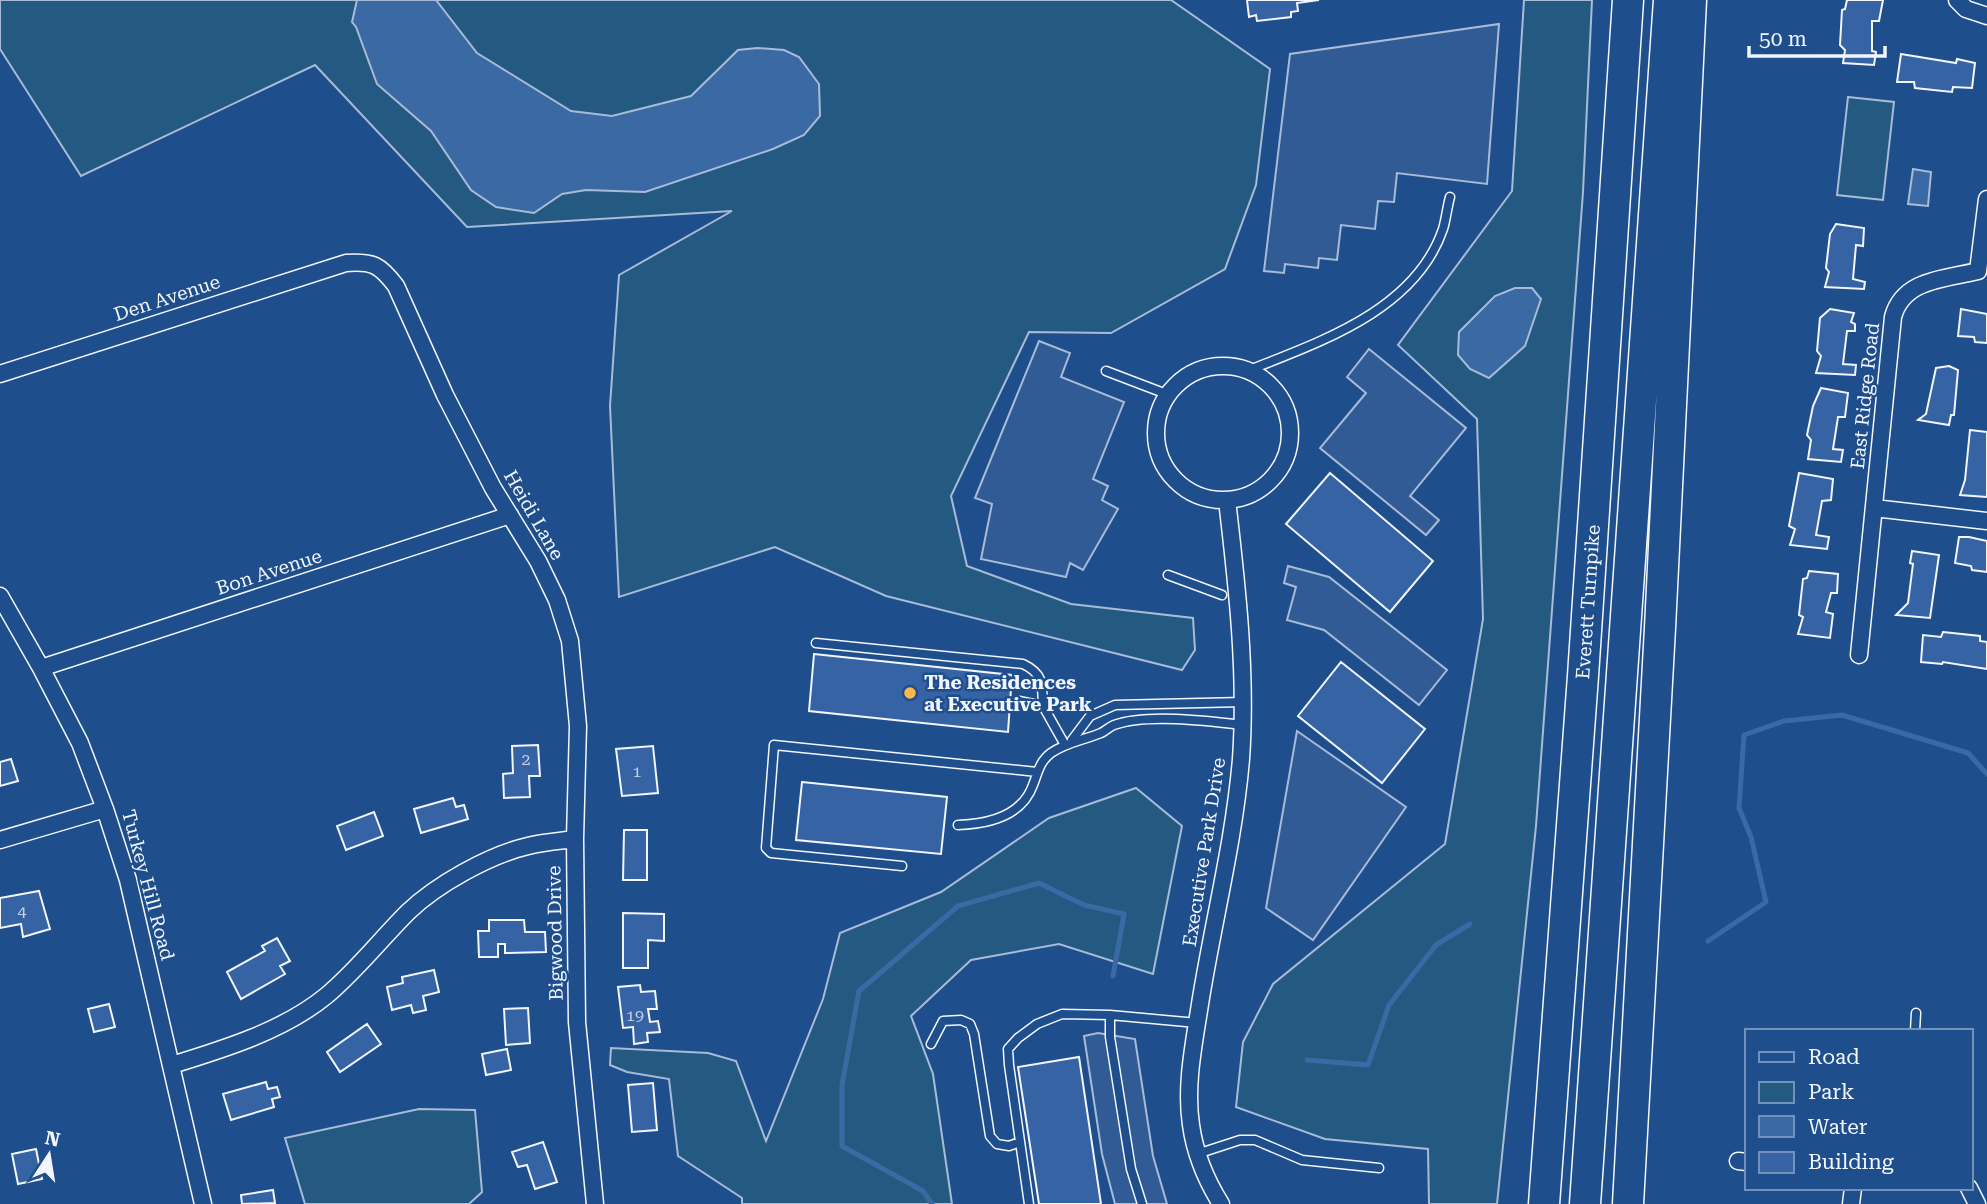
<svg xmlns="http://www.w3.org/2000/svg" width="1987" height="1204" font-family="'Roboto Serif',serif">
  <rect width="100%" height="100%" fill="#1f4e8c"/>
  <path fill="#245a82" stroke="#a8bbd7" stroke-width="2" d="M0,0h1171l99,69 -14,116 -31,84 -114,64 -82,-1 -78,164 16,70 104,38 122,14 2,32 -13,20 -296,-74 -111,-49 -156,50 -9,-191 9,-131 113,-64 -265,16 -152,-162 -234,111 -81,-127z
    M1524,0h68l-9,192 -47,634 -39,378h-68l-1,-55 -103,-10 -89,-32 7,-65 30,-58 172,-140 38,-225 -6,-200 -79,-74 114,-154z
    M1848,97l46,5 -11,98 -46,-5z
    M1136,788l46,38 -29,148 -94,-30 -88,16 -60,56 22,58 19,130h-210v-6l-64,-42 -9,-77 -42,-7 -17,-7 1,-17 97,5 28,8 30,80 57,-142 17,-66 101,-41 108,-74z
    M419,1109l56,1 7,82 -13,12h-164l-20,-66z"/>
  <path fill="#305b95" stroke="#a8bbd7" stroke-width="2" d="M1499,24l-12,160 -90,-11 -3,29 -16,-1 -3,28 -34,-4 -4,35 -18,-2 -1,10 -33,-4 -1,9 -20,-2 26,-217z
    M1039,341l31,12 -9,24 63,25 -31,77 15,7 -6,14 16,9 -35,61 -13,-7 -4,14 -85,-18 11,-55 -17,-6z
    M1369,349l97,79 -56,68 29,24 -13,15 -106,-87 46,-55 -19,-16z
    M1288,566l41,11 118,93 -28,35 -95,-75 -37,-10 9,-33 -12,-4z
    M1297,731l109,76 -93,133 -47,-32z
    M1098,1033l37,6 18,117 14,48h-52l-13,-50 -18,-118z"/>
  <path fill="#3b69a3" stroke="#a8bbd7" stroke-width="2" d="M357,0h79l41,53 94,58 41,5 79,-20 47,-46 19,-2 27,2 15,7 20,27 1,32 -16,19 -31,14 -128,43 -59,-2 -24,4 -28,19 -38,-6 -25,-17 -40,-59 -54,-47 -21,-57 -4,-5z
    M1913,169l18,3 -3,34 -20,-2z
    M1515,288h17l9,11 -16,47 -36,32 -19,-9 -12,-14 1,-23 36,-36z"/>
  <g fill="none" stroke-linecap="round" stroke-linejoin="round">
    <path stroke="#3b69a3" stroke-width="5" d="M1708,941l58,-39 -15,-65 -12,-29 5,-73 40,-14 58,-6 126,38 19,21
      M1307,1060l61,5 21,-60 47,-60 34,-21
      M932,1204l-9,-13 -81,-45v-61l17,-94 99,-85 81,-23 45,22 40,9 -11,62"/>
  </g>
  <path fill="#3563a3" stroke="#f2f6ff" stroke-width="2" d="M1247,0h72l-22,3 1,8 -7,1v5l-34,4 -1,-6 -7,2z
    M1847,0h36l-4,21h-7v30l4,1 -2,13 -31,-2 2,-13 -5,-5 2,-35 3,-1z
    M1901,54l55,9 1,-4 18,4 -3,25 -19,-1 -1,5 -37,-4 -1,-6h-17z
    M1836,224l28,4 -1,18 -7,-1 -3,34 12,3 -1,7 -39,-2 4,-15 -3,-4 4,-34z
    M1830,309l24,4 -3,9 4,2v7h-8l-4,33 13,1 -1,10 -39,-2 5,-17 -4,-5 3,-33z
    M1961,309l26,5v29l-12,-1 -1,-5 -16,-1z
    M1949,366l9,4 -4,45h-3l-2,10 -31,-5 8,-6 10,-46z
    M1821,388l27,5 -3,24h-7l-5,32 10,1 -2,12 -33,-3 3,-19 -4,-5 6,-29z
    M1970,430l17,2v65l-27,-2 5,-15z
    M1330,473l103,88 -43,51 -104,-88z
    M1799,473l34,6 -2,21 -9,1 -6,34 13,2 -2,12 -37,-4 5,-16 -6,-3z
    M1959,537h10l18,4v31l-15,-2 -1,-4 -16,-3z
    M1912,551l27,4 -9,63 -34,-3 12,-12 5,-39 -3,-1z
    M1809,571l29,3 -1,19h-6l-5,19 7,2 -3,24 -32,-4 5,-17 -4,-2 4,-36 4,-1z
    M1943,632l37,4v5l7,1v27l-44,-7 -1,2 -21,-2 2,-27 18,2z
    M814,654l198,21 -4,57 -199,-21z
    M1341,662l84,67 -43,54 -84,-67z
    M538,745l2,31h-11l1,21 -26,1 -1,-24 10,-1 -1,-27z
    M653,746l5,47 -36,3 -6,-47z
    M11,759l7,22 -18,5v-24z
    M802,782l145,15 -6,57 -145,-14z
    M453,798l3,9 8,-2 4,14 -47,14 -7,-24z
    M374,812l9,24 -37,14 -9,-24z
    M624,830h23v50h-24z
    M39,891l11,38 -27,8 -2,-13 -21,4v-30z
    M623,913l41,1v27l-16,-1v28h-25z
    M489,920h35l1,12h20l1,20 -41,1v-9h-7v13h-19l-1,-26h11z
    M277,938l13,23 -10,5 5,8 -44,25 -14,-27 38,-21 -3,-5z
    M434,970l5,22 -16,4 3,14 -13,3 -2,-8 -19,5 -5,-23 16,-4 -1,-6z
    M640,985l1,7 14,-1 2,18h-9l2,13 8,-1 2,11 -13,1 1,9 -14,2 -1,-17 -10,1 -5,-41z
    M109,1004l6,23 -21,5 -6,-23z
    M528,1008l2,35 -24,2 -2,-36z
    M367,1024l14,20 -41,28 -13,-20z
    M507,1049l4,21 -25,5 -4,-21z
    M1079,1057l22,147h-62l-21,-137z
    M266,1082l2,7 9,-2 3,10 -8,2 2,8 -43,13 -8,-26z
    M653,1083l4,47 -25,2 -4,-47z
    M543,1142l14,40 -22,7 -8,-24 -9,2 -6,-15z
    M36,1149l6,30 -24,5 -6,-30z
    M273,1190l2,13 -33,1 -1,-9z"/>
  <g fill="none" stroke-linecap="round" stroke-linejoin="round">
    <defs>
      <path id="lane" d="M1106,371l63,24
        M1247,371c72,-29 168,-60 196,-142 3,-10 4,-21 7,-32
        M1168,575l54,20
        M816,643l207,21c21,10 19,21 20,42
        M1019,701l24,5 22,39
        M1072,740l18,-24 25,-11 128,-3
        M958,825c30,-1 64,-9 75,-40 5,-13 7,-24 18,-32 16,-11 33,-13 50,-20 4,-2 8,-6 13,-8 32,-12 95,-4 129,0
        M902,866l-131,-13 -5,-5 8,-103 263,27
        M1110,1015v22l21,132 11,35
        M1915,1031l1,-18
        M931,1044l12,-23 18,-1 9,4 4,10 16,102 7,8 12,2 11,-4
        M1197,1154l43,-14h15l47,20 77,8
        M1029,1204l-20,-139 -1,-16 10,-11 19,-14 25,-10 48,1 87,8"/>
      <path id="street" d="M1957,0l9,9 21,7
        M1156 433a67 67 0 1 1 134 0a67 67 0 1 1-134 0Z
        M0,374l346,-111c27,-2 34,2 50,23l49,109 48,93 45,73 19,39 13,41 8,85 -3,113 2,183 18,182
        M1874,508l113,13
        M0,596l41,72 39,75 25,66 23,71 75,324
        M1859,655l34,-338c10,-38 52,-38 85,-46l9,-72
        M41,668l469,-153
        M0,840l105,-31
        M172,1065c52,-16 111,-34 154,-69 30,-25 54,-56 82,-84 28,-27 81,-57 120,-66 15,-4 31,-5 47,-7
        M1738,1161l9,1
        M1969,1188l8,16
        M1221,1204c-15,-24 -26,-50 -30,-79 -6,-40 3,-81 9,-121 13,-82 34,-162 41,-245 6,-86 -4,-174 -14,-259
        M1851,1204l2,-16"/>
      <path id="highway" d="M1544,1204l39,-528 45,-676
        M1585,1204l84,-1204
        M1628,1204l32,-576 31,-628"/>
    </defs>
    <use href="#lane" stroke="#f2f6ff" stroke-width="11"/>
    <use href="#street" stroke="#f2f6ff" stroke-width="19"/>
    <use href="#highway" stroke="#f2f6ff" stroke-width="33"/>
    <use href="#lane" stroke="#1f4e8c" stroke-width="8"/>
    <use href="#street" stroke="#1f4e8c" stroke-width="16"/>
    <use href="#highway" stroke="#1f4e8c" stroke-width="30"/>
  </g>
  <circle fill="#ffb74d" stroke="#1f4e8c" stroke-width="2.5" cx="910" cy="693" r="7"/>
  <g text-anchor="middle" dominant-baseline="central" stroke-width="5" stroke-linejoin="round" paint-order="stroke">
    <g font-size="16" fill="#c3d1e8">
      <text x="526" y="759">2</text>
      <text x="637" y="771">1</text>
      <text x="22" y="911">4</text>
      <text x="635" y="1015">19</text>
    </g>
    <g font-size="19" fill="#f2f6ff" stroke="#1f4e8c">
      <text transform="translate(167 298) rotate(-18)">Den Avenue</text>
      <text transform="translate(1865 396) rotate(-84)">East Ridge Road</text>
      <text transform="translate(534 515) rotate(60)">Heidi Lane</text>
      <text transform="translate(269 572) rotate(-18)">Bon Avenue</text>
      <text transform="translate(1588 602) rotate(-86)">Everett Turnpike</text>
      <text transform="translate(1204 852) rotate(-81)">Executive Park Drive</text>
      <text transform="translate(148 885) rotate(75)">Turkey Hill Road</text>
      <text transform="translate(555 933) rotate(-91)">Bigwood Drive</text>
    </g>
    <g font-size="19" font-weight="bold" fill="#f2f6ff" stroke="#1f4e8c" text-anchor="start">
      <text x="924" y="682">The Residences<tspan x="924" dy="22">at Executive Park</tspan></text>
    </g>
  </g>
  <rect x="1745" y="1029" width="228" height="161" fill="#1f4e8c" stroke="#7391ba" stroke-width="2"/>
  <rect x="1759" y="1052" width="35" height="10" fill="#1f4e8c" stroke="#7391ba" stroke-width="2"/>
  <text x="1808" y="1064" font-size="21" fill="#f2f6ff">Road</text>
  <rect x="1759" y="1082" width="35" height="21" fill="#245a82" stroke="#7391ba" stroke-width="2"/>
  <text x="1808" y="1099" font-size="21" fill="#f2f6ff">Park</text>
  <rect x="1759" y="1116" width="35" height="21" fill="#3b69a3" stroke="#7391ba" stroke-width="2"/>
  <text x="1808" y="1134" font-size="21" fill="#f2f6ff">Water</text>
  <rect x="1759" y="1152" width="35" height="21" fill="#3563a3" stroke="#7391ba" stroke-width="2"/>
  <text x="1808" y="1169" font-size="21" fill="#f2f6ff">Building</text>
  <g transform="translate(49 1155) rotate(12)" stroke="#1f4e8c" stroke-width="5" paint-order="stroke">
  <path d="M0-5L12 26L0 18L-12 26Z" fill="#f2f6ff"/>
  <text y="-10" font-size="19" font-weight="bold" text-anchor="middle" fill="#f2f6ff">N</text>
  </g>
  <path d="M1749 46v10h136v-10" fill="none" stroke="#f2f6ff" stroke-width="3.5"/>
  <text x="1759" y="46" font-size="21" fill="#f2f6ff" stroke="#1f4e8c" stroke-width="5" paint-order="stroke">50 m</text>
</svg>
